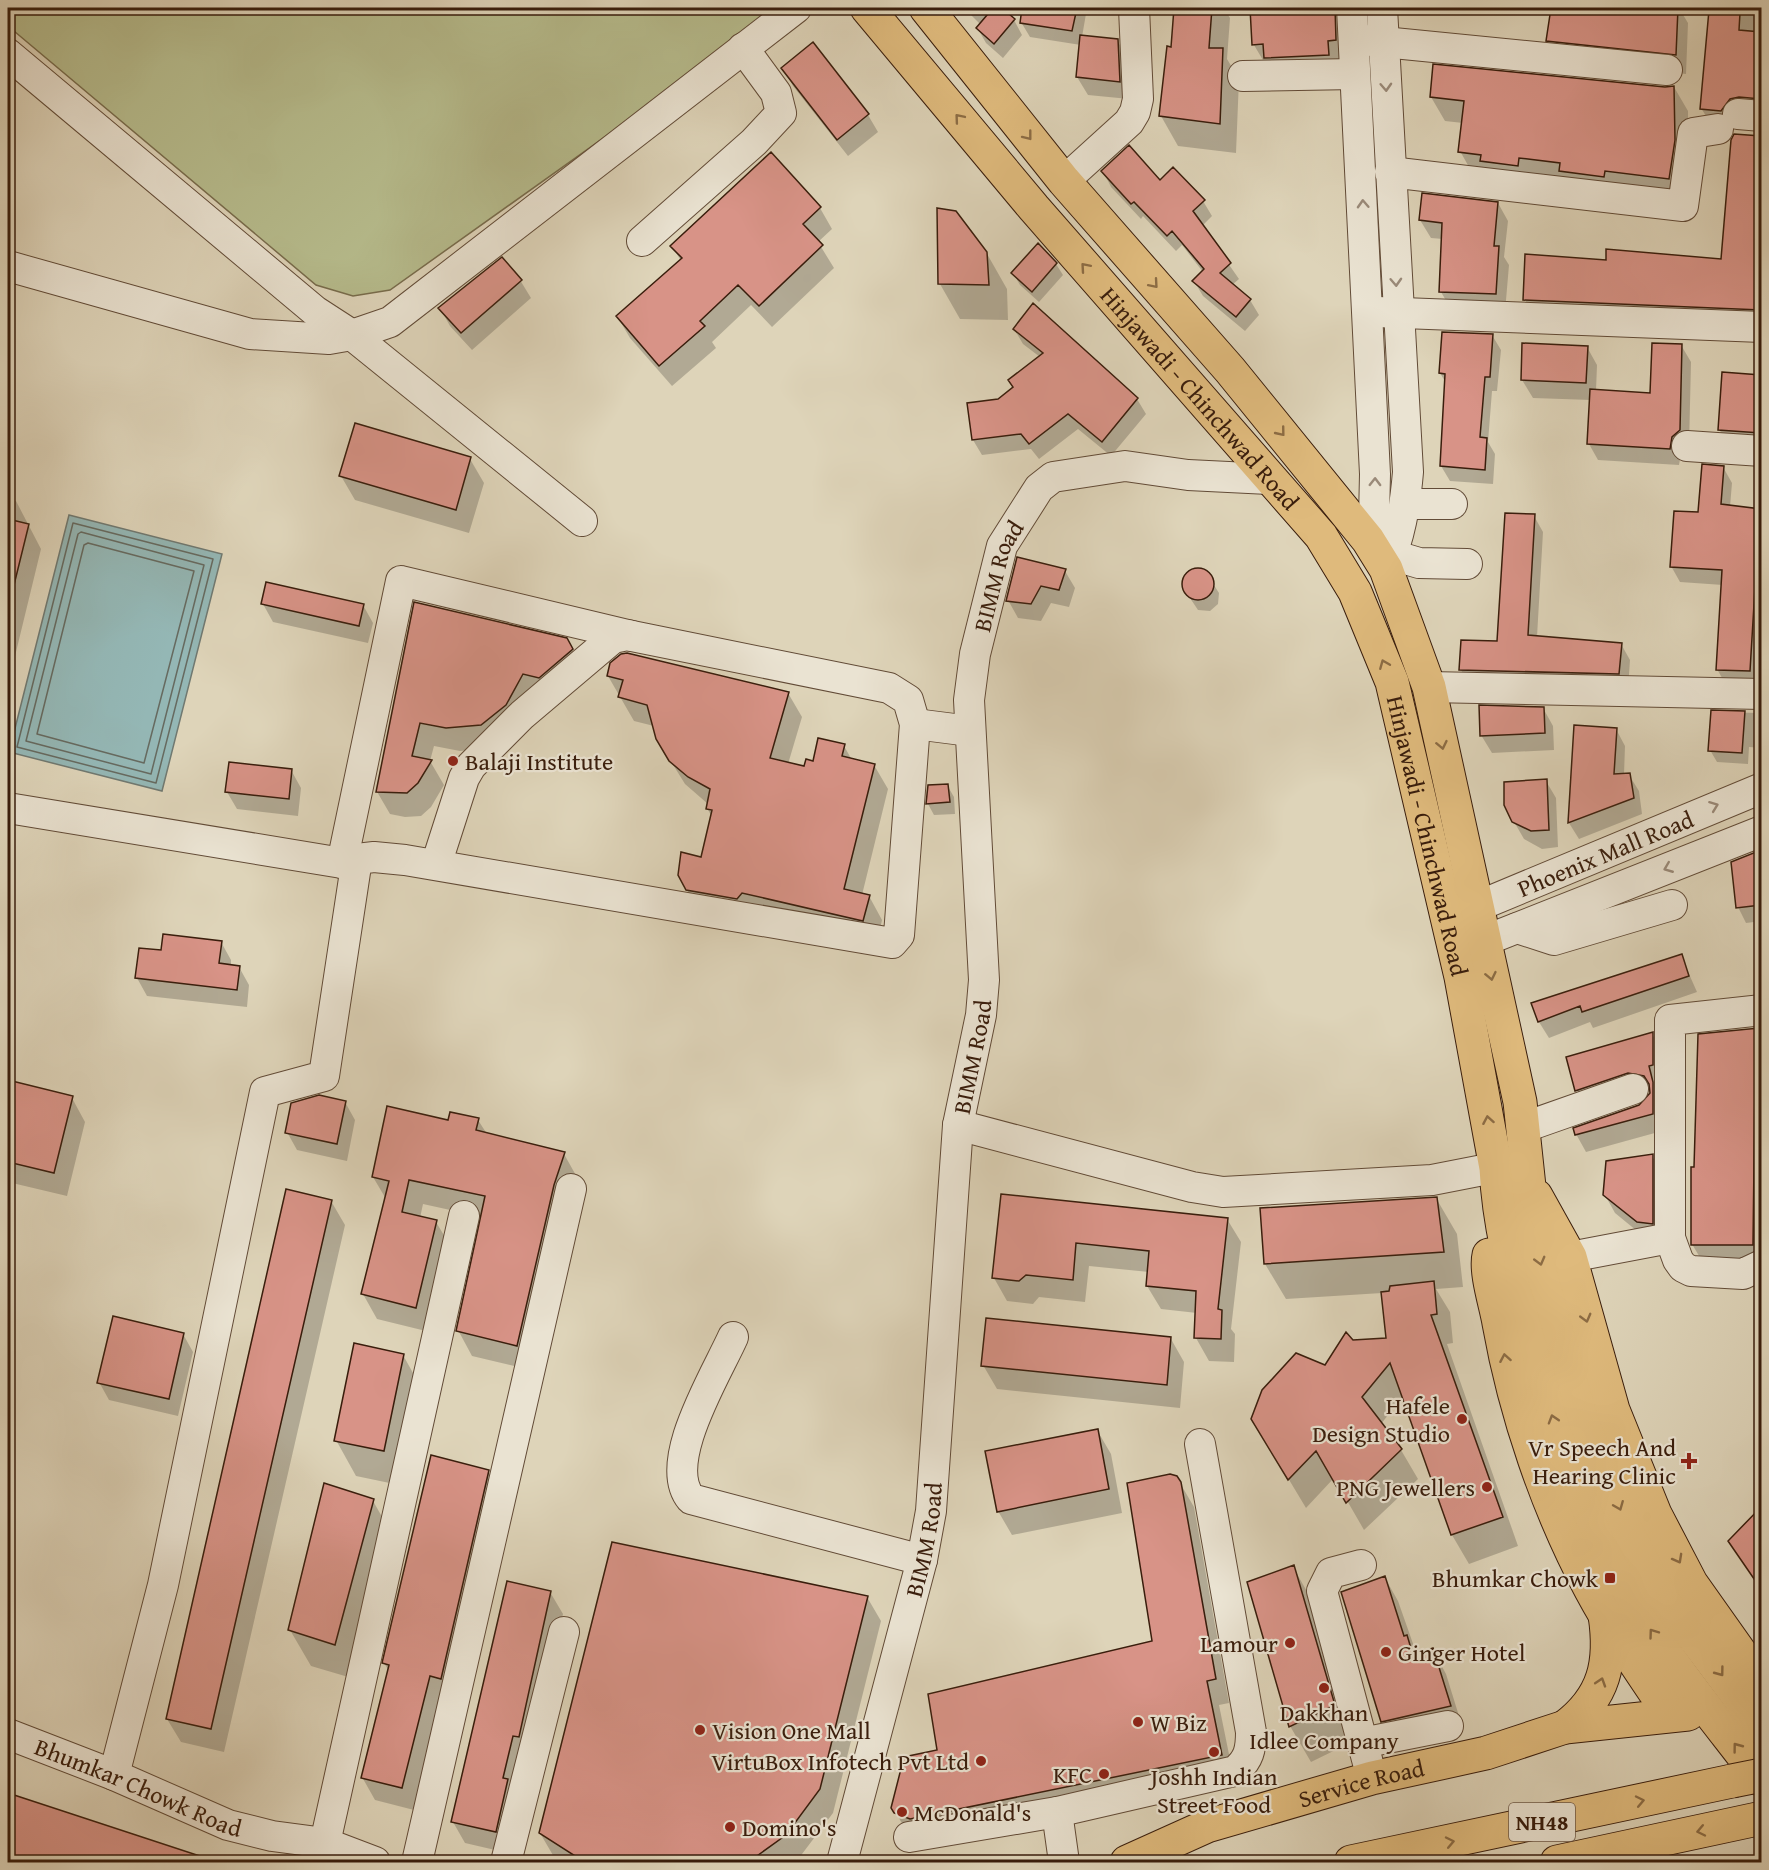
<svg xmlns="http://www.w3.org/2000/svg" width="1769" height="1870" font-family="'Gentium Book Plus',serif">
  <rect width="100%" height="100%" fill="#ded4b9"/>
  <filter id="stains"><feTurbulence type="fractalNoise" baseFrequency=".00333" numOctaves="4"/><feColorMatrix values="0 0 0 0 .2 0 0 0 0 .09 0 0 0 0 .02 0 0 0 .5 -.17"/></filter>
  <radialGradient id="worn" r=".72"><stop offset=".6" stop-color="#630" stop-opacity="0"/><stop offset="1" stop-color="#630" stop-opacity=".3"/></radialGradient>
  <path fill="#b6bb8c" stroke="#786c4c" stroke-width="1.5" d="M8,8h778l-396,282 -37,6 -37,-11 -308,-259z"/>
  <path fill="#94b7b5" stroke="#707971" stroke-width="1.5" d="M69,515l153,39 -60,237 -153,-39z"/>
  <path fill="#0003" d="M964,8h35l15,12 8,15 -19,23 -17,-15 -8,-14 3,-4z
    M1024,8h63l-5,29 35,3 10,18 2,41 -41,-4 -11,-18 4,-32 -51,-8 -9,-15z
    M1176,8h48l6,10 -3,41 12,20 -3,74 -58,-7 -17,-30 12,-68z
    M1251,8h99l1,60 -81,4 -16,-27z
    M1484,8h48v6l-46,-3z
    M1552,8h127l9,15 -2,51 -127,-15 -11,-19z
    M1712,8h50l-3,25 3,1v84l-20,1 -9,12 -19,-2 -13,-21z
    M813,44l55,71 10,17 -30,24 -55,-70 -10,-18z
    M1435,66l230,23 9,-2 14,24v54l-5,38 -209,-27 -14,-25 3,-28 -18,-2 -14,-24z
    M1735,135l27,2v192l-226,-9 -11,-20 82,-38 115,-2z
    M1103,171l57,11 43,19 9,15 -10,10 37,53 -7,6 18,15 9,15 -14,16 -42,-35 -9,-15 9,-9 -21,-27 -6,6 -33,-35 -2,3 -30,-32z
    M1498,203l10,18 -4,36 5,8 -4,47 -54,-3 -10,-17 2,-53 -12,-1 -11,-18z
    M820,208l12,21 -14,13 16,26 -62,59 -21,-22 -39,37 4,6 -44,38 -42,-48 -13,-22 64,-55 -9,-15z
    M986,252l21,37 1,31 -48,-1 -20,-35z
    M1056,264l7,11 -24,27 -19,-17 -7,-12z
    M520,280l11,18 -59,52 -22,-24 -10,-18z
    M1014,329l123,70 9,15 -35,42 -33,-27 -39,30 -8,-10 -49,6 -9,-15 25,-40 16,-12 26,-31 -17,-13z
    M1492,335l9,15 -4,41h-5l-4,51 7,12 -2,30 -43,-3 -9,-15 5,-83 -6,-10z
    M1681,345l10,17 -2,85 -8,7 -2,11 -81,-5 -9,-16 2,-44 -58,-2 -11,-18 65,-33 10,18 -1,26 55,3z
    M1724,374l38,3v74l-32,-3 -11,-19z
    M470,459l14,24 -15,50 -114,-33 -14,-24z
    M1723,467l9,16 -2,24 18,37 14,3v78l-4,61 -32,-1 -9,-16 6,-84 -43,-3 -9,-16z
    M8,499l8,2 25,48 -33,136z
    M1534,516l9,16 -6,105 84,7 9,16 -2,29 -158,-3 -9,-16 38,-27z
    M1194,570l11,1 14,22 -1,11 -8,7 -12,-1 -14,-21 1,-12z
    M1065,571l10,17 -6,19 -18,-4 -10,18 -23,-3 -10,-18z
    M263,604l100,1 10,18 -5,20 -95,-21z
    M415,604l157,46 14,23 -91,75 -35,3 -26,-5 -4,15 14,24 -13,22 -10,9 -16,1 -15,-3 -14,-24z
    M608,676l180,17 14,24 -14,47 17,4 39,-22 8,14 22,5 14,24 -26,106 7,1 13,24 -5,24 -176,-30 -14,-24 15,-31 10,-42 -5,-9 1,-4 -23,-20 -28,-45 -3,-13 -20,-5z
    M1543,708l10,18 1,24 -62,3 -11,-18z
    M1712,712l50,1v35l-13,-1 -1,17 -31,-2 -7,-12z
    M1575,727l41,2 9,17 -1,29h5l10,16 3,23 -63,25 -10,-16z
    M291,770l10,18 -3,28 -61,-7 -10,-17z
    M1546,781l10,17 2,49 -16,2 -18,-10 -15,-26z
    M947,785l7,12 1,17 -21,1 -6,-11 1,-17z
    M1762,851v70l-16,2 -8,-16 -5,-44z
    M221,942l10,18v6l8,1 10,18 -2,22 -100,-11 -10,-18 25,-26z
    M1681,956l16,36 -104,36 -3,-6 -41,16 -10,-16 -6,-18z
    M1758,1030l4,5v232l-57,-1 -13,-22 3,-76z
    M1652,1034l10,17v80l-76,21 -10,-18 63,-27 13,-15 -5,-3 -60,19 -10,-18z
    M8,1082l64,16 13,24 -18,74 -59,-14z
    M345,1102l10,18 -8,41 -50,-11 -10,-18z
    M478,1120l9,14 77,20 14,25 -47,191 -59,-14 -14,-26 24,-113 -59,-13 -3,14 16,4 15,25 -21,85 -53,-13 -14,-25 23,-95 -13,-22 76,-55z
    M1652,1156l10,17v68l-14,-1 -33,-27 -10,-18z
    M1002,1196l225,23 14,23 -10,87 4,5 -1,28 -25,-1 -13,-23 1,-25 -36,-4 -14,-23 2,-14 -60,-6 -4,36 -46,-5 -6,7 -26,-3 -13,-23z
    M1436,1198l21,36 6,53 -27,2 14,23 3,31 -6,1 71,202 -49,18 -17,-29 -49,-139 -22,28 20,26 17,29 -54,51 -30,-52 -28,30 -36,-60 55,-81 28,-26 34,-2 -5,-46 -96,6 -21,-35z
    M331,1201l14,24 -121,527 -43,-10 -14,-23z
    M183,1334l10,18 -15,64 -69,-16 -10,-18z
    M1171,1339l13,23 -4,46 -183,-19 -14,-24z
    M403,1355l20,36 -19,95 -48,-10 -20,-36z
    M1097,1430l14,24 11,59 -110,22 -14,-24z
    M488,1471l13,23 -87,316 -39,-10 -13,-23 27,-106 -5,-8z
    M1180,1483l14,24 35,196 -10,2 15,74 -324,58 -17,-29 46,-57 215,-109z
    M373,1501l20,35 -38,143 -44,-13 -21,-36z
    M1762,1509v82l-32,-50z
    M1293,1567l20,35 41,139 -43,21 -21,-36 -42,-143z
    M1385,1578l13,23 19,54 16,-5 13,24 17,55 -67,16 -14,-24 -38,-131z
    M550,1592l13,22 -55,239 -43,-10 -12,-21z
    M867,1597l14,24 -48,192 -34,45 -5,4h-231l-9,-5 -14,-24z
    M8,1795l187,61 3,6h-190z"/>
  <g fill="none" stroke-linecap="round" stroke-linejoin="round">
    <path stroke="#666a60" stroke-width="1.5" d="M73,523l140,36 -57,224 -139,-36z
      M81,532l123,33 -53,209 -125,-33 52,-207z
      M88,543l106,28 -50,192 -107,-29 47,-189z"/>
  </g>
  <path fill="#d89387" stroke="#391d0c" stroke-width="1.5" d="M993,8h9l13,11 -21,25 -18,-16z
    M1022,8h55l-5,23 -52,-8z
    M1174,8h38l-3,40h14l-3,76 -61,-8 8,-70 4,1z
    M1250,8h85l1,32 -8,1 1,14 -65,3 -1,-14 -11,1z
    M1551,8h127l-2,47 -130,-14z
    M1709,10l31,3 -1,17 22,2v67l-22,-2 -9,2 -9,12 -21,-2z
    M1080,35l38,4 2,43 -44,-5z
    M813,42l56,72 -32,26 -56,-72z
    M1433,64l232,23 9,-1 1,54 -6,39 -64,-8 -1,6 -45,-6 1,-8 -41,-5 -1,8 -38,-5 1,-6 -23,-3 6,-51 -34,-4z
    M1734,134l27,2v174l-238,-10 2,-46 81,6v-11l115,10 10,-119z
    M1129,145l31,35 13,-13 32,33 -12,11 38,52 -11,10 31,26 -15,18 -44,-36 12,-12 -32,-38 -5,5 -33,-34 -3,2 -30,-33z
    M771,152l50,55 -18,17 20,21 -64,61 -21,-21 -38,36 5,5 -46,40 -43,-50 66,-58 -12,-12z
    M1422,193l76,9 -4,44h5l-3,48 -57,-2 3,-69 -23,-3z
    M937,208l19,3 31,41 2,33 -51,-1z
    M1038,243l19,20 -25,29 -21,-19z
    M502,257l20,23 -61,53 -23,-25z
    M1033,303l105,95 -36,44 -34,-28 -39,30 -8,-10 -49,6 -5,-37 31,-4 15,-12 -5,-7 35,-27 -30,-24z
    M1442,332l51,2 -3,43h-5l-5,60 7,1 -2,32 -45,-4 5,-92 -6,-1z
    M1522,343l66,3 -2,37 -65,-3z
    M1652,343l30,1 -2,86 -8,7 -2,12 -83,-5 3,-55 60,4z
    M1722,372l39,3v58l-43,-3z
    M355,423l116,34 -15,53 -117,-34z
    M1702,464l22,2 -3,38 40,5 -2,62h-3l-6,100 -34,-1 6,-100 -52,-3 4,-56 24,1z
    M1505,513l30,1 -7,121 94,8 -3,31 -160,-4 2,-30 36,1z
    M8,519l21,5 -15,61h-6z
    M1017,557l49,12 -7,21 -18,-4 -10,18 -25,-3z
    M1182 584a16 16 0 1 1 32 0a16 16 0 1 1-32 0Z
    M266,582l98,22 -5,22 -98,-22z
    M414,602l153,36 6,11 -34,29 -16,-4 -17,31 -25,20 -35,3 -26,-5 -8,33 20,4 -14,23 -11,10 -31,-1z
    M627,653l162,39 -19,66 34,8 2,-7 7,2 5,-23 27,6 -3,12 33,8 -31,125 26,6 -7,26 -121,-28 -5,6 -51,-9 -8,-15 3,-23 20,5 11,-47 -6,-1 4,-20 -22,-12 -19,-16 -13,-22 -9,-34 -29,-8 5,-17 -16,-4 3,-13 11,-9z
    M1479,705l65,2 1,26 -65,3z
    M1711,710l34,1 -3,42 -34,-2z
    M1574,725l43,3 -3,46 16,-1 4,25 -66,25z
    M229,762l63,7 -3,30 -64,-7z
    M1547,779l2,51 -18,1 -19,-9 -8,-17v-23z
    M948,784l2,18 -24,2 2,-19z
    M1761,850v55l-25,3 -5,-46z
    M163,934l59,7 -3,22 21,3 -3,24 -102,-12 4,-30 22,2z
    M1682,954l7,22 -107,36 -2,-6 -42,16 -7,-19z
    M1759,1028l-2,52h-2l-2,165h-62v-78h3l4,-133z
    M1653,1032v33l-4,1 4,16v32l-78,21 -2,-7 66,-23 11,-12 -1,-9 -5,-8 -16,-3 -53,18 -9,-34z
    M8,1080l65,16 -19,77 -46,-11z
    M319,1095l27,6 -9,43 -52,-11 6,-30z
    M387,1106l61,14 2,-8 29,6 -3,12 89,22 -11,33 -37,161 -61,-15 29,-135 -76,-16 -7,32 35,8 -21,88 -55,-14 28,-113 -17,-4z
    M1653,1154v70l-16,-2 -34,-27 3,-34z
    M286,1189l46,11 -121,529 -45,-10z
    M1001,1194l227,24 -10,91 4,1 -1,29 -27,-1 2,-47 -50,-5 3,-35 -73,-8 -3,37 -47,-5 -7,6 -27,-3z
    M1437,1197l7,55 -180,12 -4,-56z
    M1434,1281l3,33 -6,1 72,202 -52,18 -61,-172 -28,34 40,52 -56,54 -30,-52 -28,29 -37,-61 11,-29 34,-37 29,12 21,-33 7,8 33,-2 -5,-46 8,-1 1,-5z
    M113,1316l71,17 -15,66 -72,-16z
    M986,1318l185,19 -4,48 -186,-19z
    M354,1343l50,11 -20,97 -50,-10z
    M1098,1429l11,60 -112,23 -12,-61z
    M431,1455l58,15 -48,209 -11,-3 -28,112 -41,-10 28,-113 -7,-2z
    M1170,1474l7,2 4,6 35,197 -9,2 15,74 -307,63 -5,1 -16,-6 -3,-5 13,-51 33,-7 -9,-56 224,-53 -25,-158z
    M324,1483l50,16 -39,146 -47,-15z
    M1761,1507v82l-33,-48z
    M612,1542l256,54 -48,193 -34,46 -32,23 -23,5h-145l-47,-30z
    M1294,1565l41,140 -46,22 -42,-145z
    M1385,1576l19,60 3,-1 6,20 20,-7 18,58 -70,16 -40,-130z
    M507,1581l44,10 -32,146 -6,-1 -10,42 5,1 -12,53 -45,-10z
    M8,1793l201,66 -1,4h-200z"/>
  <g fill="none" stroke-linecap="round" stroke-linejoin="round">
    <defs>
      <g id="minor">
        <path d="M1352,8l23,466 -1,45 -6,21"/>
        <path d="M1382,8l26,464c-3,35 -8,65 -22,97"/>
        <path d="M1363,40l304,30"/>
        <path d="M8,54l307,257 37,24 230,186"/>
        <path d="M1243,76l112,-2"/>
        <path d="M1738,114l24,2"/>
        <path d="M1390,172l293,34 10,-73 25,-4"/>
        <path d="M1064,181l65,-59 6,-10 3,-13 -4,-91"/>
        <path d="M642,241l112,-99 27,-29 -5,-20 -33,-45"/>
        <path d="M8,266l242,68 79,5 23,-4 38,-13 406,-314"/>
        <path d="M1377,312l385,15"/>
        <path d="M1687,446l75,5"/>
        <path d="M1405,504h47"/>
        <path d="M1392,555l27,8 48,1"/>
        <path d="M1429,687l333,7"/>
        <path d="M915,724l55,7"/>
        <path d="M8,808l334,55 15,-4"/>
        <path d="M342,863l59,-282 231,55"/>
        <path id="s1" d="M1454,909l22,-2 286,-119"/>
        <path d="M1517,928l37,12 118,-35"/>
        <path d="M1462,944l32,-7 268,-106"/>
        <path d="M1762,1010l-92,10v218l8,22 5,7 8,4 52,3 19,-9"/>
        <path d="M958,1125l234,62 31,5 209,-12 87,-17"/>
        <path d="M1522,1128l111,-39"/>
        <path d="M1570,1257l100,-19"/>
        <path d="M733,1337c-17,38 -72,126 -42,162l231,61"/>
        <path d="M1361,1565l-30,8 -9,18 50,187"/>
        <path id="s2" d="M8,1734l106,41 114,50 44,11 53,7 50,19"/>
        <path d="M1362,1743l86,-17"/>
        <path d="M114,1775l49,-190 102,-493 59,-16 33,-217 17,-2 31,3 487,83 7,-8 16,-211 -7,-24 -19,-12 -262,-53 -14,3 -91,77 -51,51 -7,12 -28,87"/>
        <path d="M1057,1812l7,50"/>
        <path d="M909,1837l148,-25 178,-41c14,-11 16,-22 16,-39l-51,-288"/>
        <path d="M325,1843l139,-627"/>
        <path d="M417,1862l154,-673"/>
        <path d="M506,1862l58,-230"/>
        <path id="s3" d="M842,1862l80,-302 9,-49 27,-386 23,-110 3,-35 -15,-280 6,-46 27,-108 37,-58 14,-11 72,-11 63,9 81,4"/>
      </g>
      <g id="major">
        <path id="s4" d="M867,8l167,200 287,328 34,56 37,90 69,295 35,191c3,56 16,107 31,160 26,99 59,200 113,287 36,57 81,111 122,165"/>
        <path d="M926,8l138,173 166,189 138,170 18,29 43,118 91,415 15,141 50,177 42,107 39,73 96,128"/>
        <path d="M1536,1196l34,61 43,153 42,104 36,69 65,92 6,24"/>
        <path d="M1489,1255c-4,17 7,50 10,68 16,90 48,185 92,267 23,43 51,83 78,123"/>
        <path d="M1565,1727c40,-30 47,-65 40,-112"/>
        <path id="s5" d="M1127,1862l80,-36 165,-48 114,-25 79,-26 123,-13"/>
      </g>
      <path id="highway" d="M1351,1862l381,-81
        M1557,1862l205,-44"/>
    </defs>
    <use href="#minor" stroke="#624b37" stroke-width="32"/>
    <use href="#major" stroke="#391d0c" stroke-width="35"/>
    <use href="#highway" stroke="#391d0c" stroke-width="35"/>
    <use href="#minor" stroke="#eae3d2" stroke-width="30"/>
    <use href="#major" stroke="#dfba7c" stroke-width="33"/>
    <use href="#highway" stroke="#dfba7c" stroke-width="33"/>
    <defs>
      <path id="highway-bridge" d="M1732,1781l30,-6"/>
    </defs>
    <use href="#highway-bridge" stroke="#391d0c" stroke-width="35" stroke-linecap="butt"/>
    <use href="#highway-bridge" stroke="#dfba7c" stroke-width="33"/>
  </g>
  <defs><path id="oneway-chevron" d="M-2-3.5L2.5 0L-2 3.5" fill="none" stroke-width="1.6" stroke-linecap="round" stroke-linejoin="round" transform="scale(1.5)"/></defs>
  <g stroke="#9a8a79">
    <use href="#oneway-chevron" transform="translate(1386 87) rotate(87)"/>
    <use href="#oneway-chevron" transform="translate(1363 204) rotate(-93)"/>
    <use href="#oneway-chevron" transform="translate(1396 282) rotate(87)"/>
    <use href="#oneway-chevron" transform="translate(1375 482) rotate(-89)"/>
    <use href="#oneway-chevron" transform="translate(1714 806) rotate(-21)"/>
    <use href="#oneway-chevron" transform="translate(1668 868) rotate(158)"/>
  </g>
  <g stroke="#8c6c44">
    <use href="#oneway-chevron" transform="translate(959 118) rotate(-130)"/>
    <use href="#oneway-chevron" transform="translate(1028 136) rotate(52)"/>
    <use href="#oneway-chevron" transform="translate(1085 267) rotate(-131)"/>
    <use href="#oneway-chevron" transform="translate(1154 284) rotate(49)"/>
    <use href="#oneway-chevron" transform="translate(1281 432) rotate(51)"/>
    <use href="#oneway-chevron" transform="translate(1384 664) rotate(-112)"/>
    <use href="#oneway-chevron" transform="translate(1442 745) rotate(78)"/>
    <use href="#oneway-chevron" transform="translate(1491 976) rotate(78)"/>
    <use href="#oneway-chevron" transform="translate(1488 1120) rotate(-100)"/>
    <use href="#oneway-chevron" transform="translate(1540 1261) rotate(75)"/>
    <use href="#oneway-chevron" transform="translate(1586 1318) rotate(75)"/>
    <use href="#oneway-chevron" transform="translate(1505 1358) rotate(-100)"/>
    <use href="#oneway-chevron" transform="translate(1553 1419) rotate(-107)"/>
    <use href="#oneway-chevron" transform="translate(1619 1506) rotate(68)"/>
    <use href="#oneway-chevron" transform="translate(1678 1559) rotate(61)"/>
    <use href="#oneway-chevron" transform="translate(1653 1633) rotate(-126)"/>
    <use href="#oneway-chevron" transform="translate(1720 1672) rotate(53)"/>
    <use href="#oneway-chevron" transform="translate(1601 1682) rotate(-72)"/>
    <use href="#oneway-chevron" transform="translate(1737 1747) rotate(-127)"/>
    <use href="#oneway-chevron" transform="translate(1640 1801) rotate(-12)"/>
    <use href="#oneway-chevron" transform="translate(1701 1831) rotate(168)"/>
    <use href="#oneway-chevron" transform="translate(1450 1842) rotate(-12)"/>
  </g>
  <g fill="#8f2418" stroke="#eae3d2" stroke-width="2">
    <circle cx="453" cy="761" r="6"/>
    <circle cx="1462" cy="1419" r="6"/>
    <path d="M1686 1452h6v6h6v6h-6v6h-6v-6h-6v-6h6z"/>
    <circle cx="1487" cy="1487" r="6"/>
    <rect x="1604" y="1572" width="12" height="12" rx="3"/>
    <circle cx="1290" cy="1643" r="6"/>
    <circle cx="1386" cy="1652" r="6"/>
    <circle cx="1324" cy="1688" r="6"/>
    <circle cx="1138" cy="1722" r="6"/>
    <circle cx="700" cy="1730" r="6"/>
    <circle cx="1214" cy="1752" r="6"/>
    <circle cx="981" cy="1761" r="6"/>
    <circle cx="1104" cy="1774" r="6"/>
    <circle cx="902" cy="1812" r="6"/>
    <circle cx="730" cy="1827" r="6"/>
  </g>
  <g text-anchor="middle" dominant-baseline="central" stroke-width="4.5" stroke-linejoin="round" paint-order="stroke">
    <rect fill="#eae3d2" stroke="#6e5847" stroke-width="1.5" x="1509" y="1803" width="66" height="38" rx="4.5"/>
    <g font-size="22" font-weight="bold" fill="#391d0c">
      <text x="1542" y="1822">NH48</text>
    </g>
    <g font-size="24" fill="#391d0c" stroke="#eae3d2">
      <text stroke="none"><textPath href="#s4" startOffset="513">Hinjawadi - Chinchwad Road</textPath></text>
      <text stroke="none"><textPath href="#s3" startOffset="1305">BIMM Road</textPath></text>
      <text stroke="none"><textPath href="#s4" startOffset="1017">Hinjawadi - Chinchwad Road</textPath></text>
      <text stroke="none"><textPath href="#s1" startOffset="162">Phoenix Mall Road</textPath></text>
      <text stroke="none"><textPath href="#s3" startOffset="819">BIMM Road</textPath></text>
      <text stroke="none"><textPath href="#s3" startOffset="333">BIMM Road</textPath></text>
      <text stroke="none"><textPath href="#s5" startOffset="248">Service Road</textPath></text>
      <text stroke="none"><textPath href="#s2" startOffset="141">Bhumkar Chowk Road</textPath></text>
    </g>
    <g font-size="24" fill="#391d0c" stroke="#eae3d2" text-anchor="end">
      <text x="465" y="761" text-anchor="start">Balaji Institute</text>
      <text x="1450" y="1405">Hafele<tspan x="1450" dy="28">Design Studio</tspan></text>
      <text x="1676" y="1447">Vr Speech And<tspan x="1676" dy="28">Hearing Clinic</tspan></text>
      <text x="1475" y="1487">PNG Jewellers</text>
      <text x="1598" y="1578">Bhumkar Chowk</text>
      <text x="1278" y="1643">Lamour</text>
      <text x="1398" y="1652" text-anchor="start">Ginger Hotel</text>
      <text x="1324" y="1712" text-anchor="middle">Dakkhan<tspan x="1324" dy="28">Idlee Company</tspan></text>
      <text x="1150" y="1722" text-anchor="start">W Biz</text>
      <text x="712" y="1730" text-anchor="start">Vision One Mall</text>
      <text x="969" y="1761">VirtuBox Infotech Pvt Ltd</text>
      <text x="1092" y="1774">KFC</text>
      <text x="1214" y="1776" text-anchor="middle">Joshh Indian<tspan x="1214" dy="28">Street Food</tspan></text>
      <text x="914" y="1812" text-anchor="start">McDonald's</text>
      <text x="742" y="1827" text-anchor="start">Domino's</text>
    </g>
  </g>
  <rect width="1769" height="1870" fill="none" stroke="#ded4b9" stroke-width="30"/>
  <rect x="9" y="9" width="1751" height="1852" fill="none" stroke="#391d0c" stroke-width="3"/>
  <rect x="15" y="15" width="1739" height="1840" fill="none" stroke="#391d0c" stroke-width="1.5"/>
  <rect width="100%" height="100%" filter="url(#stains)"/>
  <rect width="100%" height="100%" fill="url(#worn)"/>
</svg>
